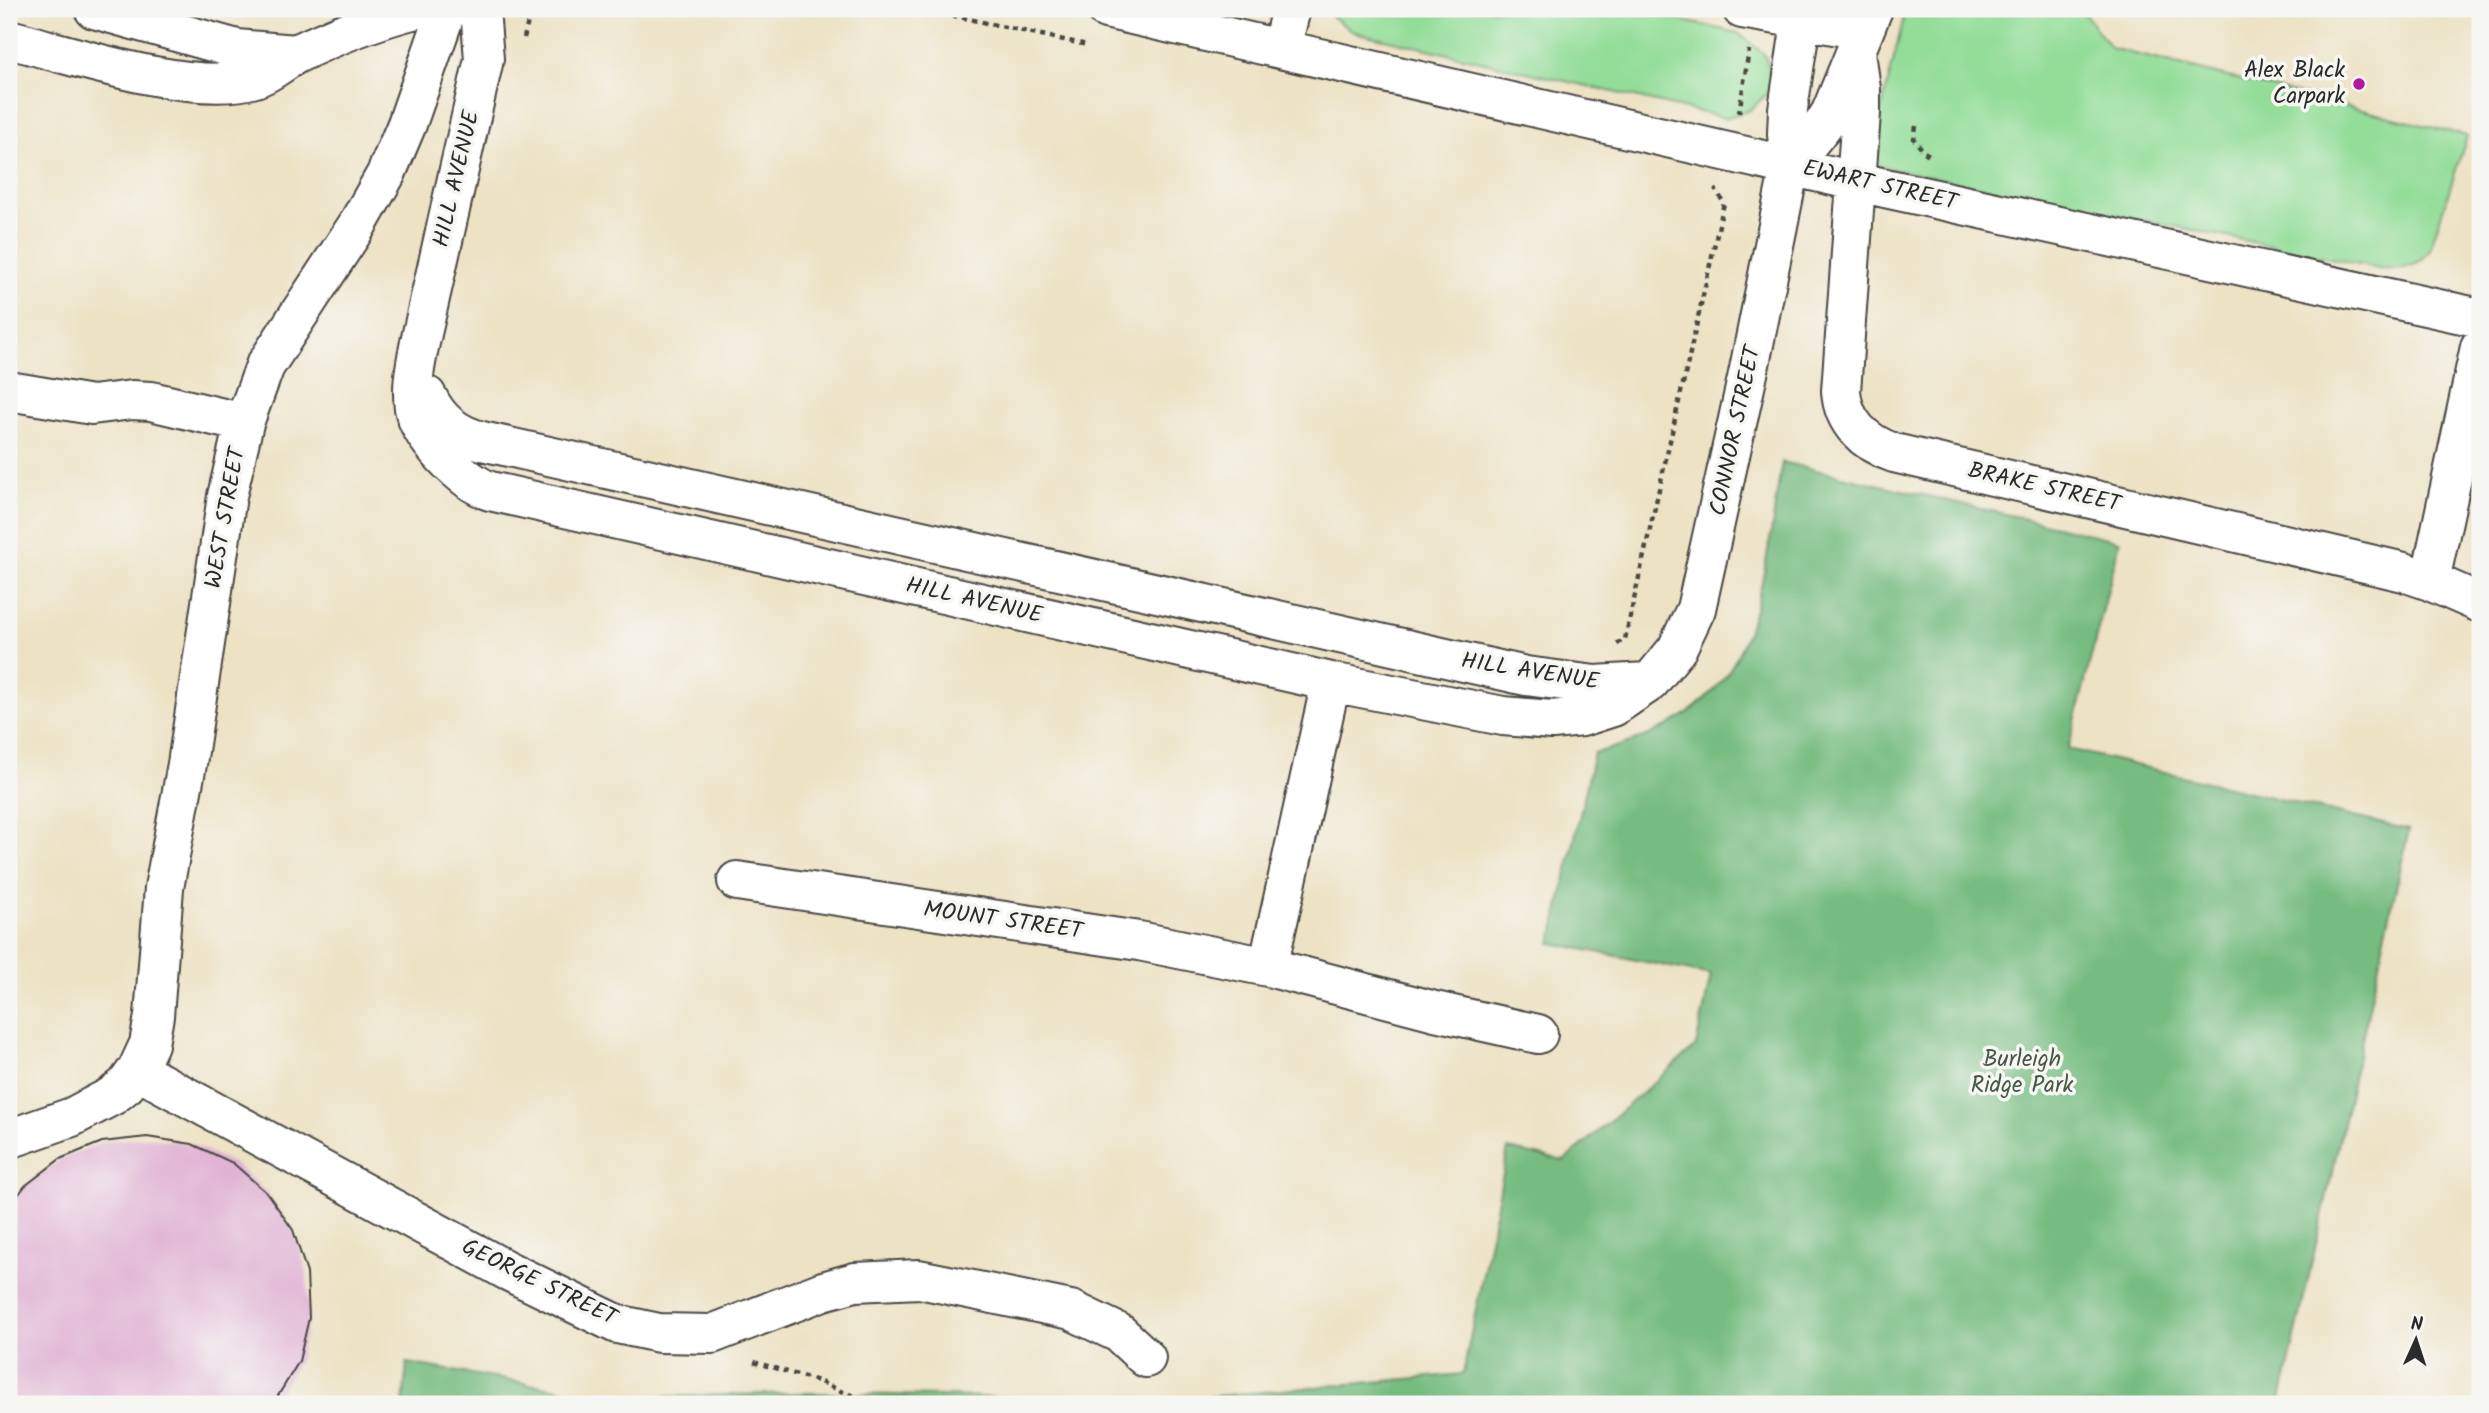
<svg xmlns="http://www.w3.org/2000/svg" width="2489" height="1413" font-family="Kalam,sans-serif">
  <rect width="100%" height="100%" fill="#f6f6f2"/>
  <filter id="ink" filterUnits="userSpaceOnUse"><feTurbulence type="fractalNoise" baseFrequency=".0143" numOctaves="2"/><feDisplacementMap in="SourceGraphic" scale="14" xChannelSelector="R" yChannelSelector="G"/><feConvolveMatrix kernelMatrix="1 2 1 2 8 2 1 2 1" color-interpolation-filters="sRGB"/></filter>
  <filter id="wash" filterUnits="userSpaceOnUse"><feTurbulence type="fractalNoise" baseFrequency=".00686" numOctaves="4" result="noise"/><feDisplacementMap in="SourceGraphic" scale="28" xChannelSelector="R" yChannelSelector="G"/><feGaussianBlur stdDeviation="1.57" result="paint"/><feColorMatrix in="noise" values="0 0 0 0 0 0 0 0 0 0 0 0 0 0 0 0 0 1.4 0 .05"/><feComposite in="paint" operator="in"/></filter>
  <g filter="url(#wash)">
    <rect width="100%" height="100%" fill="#ede2c4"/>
    <path fill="#93dd98" stroke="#5f8462" stroke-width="2" d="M1324,9h305l109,24 26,21 8,20 -5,20 -17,16 -25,8 -371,-86 -19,-13z
      M1906,9h175l30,39 356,88 -38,116c-14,17 -28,18 -50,16l-511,-104z"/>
    <path fill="#76bc80" stroke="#507456" stroke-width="2" d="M1782,462l338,79 -52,208 341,81 -129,574h-1877l4,-41 203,35 198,-5 351,8 304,-27 45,-225 56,12 132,-115 15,-71 -160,-32 43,-190c54,-13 110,-39 139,-89 32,-57 38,-138 49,-202z"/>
    <g id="blocks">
      <path fill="#e0b2d4" d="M147,1137l45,7 41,19 34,30 26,37 14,43 2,45 -10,43 -26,43h-259l-5,-5v-192l16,-21 35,-27 42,-17z"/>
    </g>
  </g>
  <g filter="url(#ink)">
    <use href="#blocks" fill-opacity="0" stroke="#484642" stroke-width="2"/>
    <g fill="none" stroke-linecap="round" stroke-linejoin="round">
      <defs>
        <path id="minor" d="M94,9l143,40 59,5
          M480,9l4,50 -65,288c-4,20 -8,40 -5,61 5,29 49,74 76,83l841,191 172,34 49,4 30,-3 31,-10 37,-25 27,-33 19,-40 52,-235 42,-208 -3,-32 1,-25 15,-100
          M1106,9l779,179 595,130
          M1742,9l121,21
          M9,39c63,16 185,58 246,39 16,-5 27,-16 41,-24 38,-18 80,-35 120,-45
          M1281,49l10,-40
          M1856,52l5,37v24l-20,278c2,32 24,52 53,62l510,119 26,9 50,22
          M1790,166l33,-41 8,-13 42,-103
          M9,391l83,14 40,-5 19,1 93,22
          M427,396c12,25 29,38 55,45l1044,235 69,9 52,-3
          M2430,581l50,-234
          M737,881l402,60 129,26 63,-285
          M1268,967l167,44 103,23
          M137,1070l371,201 109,53 42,9 53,1 111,-43 32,-9 64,-3 152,31 48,23 27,25
          M9,1139l63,-22 40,-21 14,-11 11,-15 12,-26 5,-28 10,-128 23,-124 40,-268 17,-73 21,-57 91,-139 30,-53 21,-50 40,-115"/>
      </defs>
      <use href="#minor" stroke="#484642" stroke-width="42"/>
      <path stroke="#484642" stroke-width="4.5" stroke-dasharray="5 5" stroke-linecap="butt" d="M923,9l164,36
        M524,38l7,-29
        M1739,113l10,-63
        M1916,126l-2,13 10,13 7,4
        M1617,644l8,-5 99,-436 -9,-14
        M754,1362l64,19 27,12 36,11"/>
      <use href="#minor" stroke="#fff" stroke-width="38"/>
    </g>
  </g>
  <circle fill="#b5179e" stroke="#f6f6f2" stroke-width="2.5" cx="2359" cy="84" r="7"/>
  <g text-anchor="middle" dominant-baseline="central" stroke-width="7" stroke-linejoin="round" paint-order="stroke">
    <g font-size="23" fill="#2b2b2b" stroke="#f6f6f2" text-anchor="end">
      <text x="2345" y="71">Alex Black<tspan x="2345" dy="26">Carpark</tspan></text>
    </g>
    <g font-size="23" fill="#2b2b2b" stroke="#f6f6f2">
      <text transform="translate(457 179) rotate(-77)">HILL AVENUE</text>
      <text transform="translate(1880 186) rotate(13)">EWART STREET</text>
      <text transform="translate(1736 431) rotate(-78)">CONNOR STREET</text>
      <text transform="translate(2044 488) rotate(13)">BRAKE STREET</text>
      <text transform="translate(226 518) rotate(-80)">WEST STREET</text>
      <text transform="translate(974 601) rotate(13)">HILL AVENUE</text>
      <text transform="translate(1530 672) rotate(9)">HILL AVENUE</text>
      <text transform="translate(1003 921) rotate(8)">MOUNT STREET</text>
      <text transform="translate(539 1283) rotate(26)">GEORGE STREET</text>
    </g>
    <g font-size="23" fill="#455846" stroke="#f6f6f2">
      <text x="2022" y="1060">Burleigh<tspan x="2022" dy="26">Ridge Park</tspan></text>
    </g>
  </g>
  <rect width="2489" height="1413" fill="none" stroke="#f6f6f2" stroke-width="35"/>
  <g transform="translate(2416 1340) rotate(3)" stroke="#f6f6f2" stroke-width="5" paint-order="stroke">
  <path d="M0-5L12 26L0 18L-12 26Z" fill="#2b2b2b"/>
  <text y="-10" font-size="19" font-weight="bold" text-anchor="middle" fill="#2b2b2b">N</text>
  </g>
</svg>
